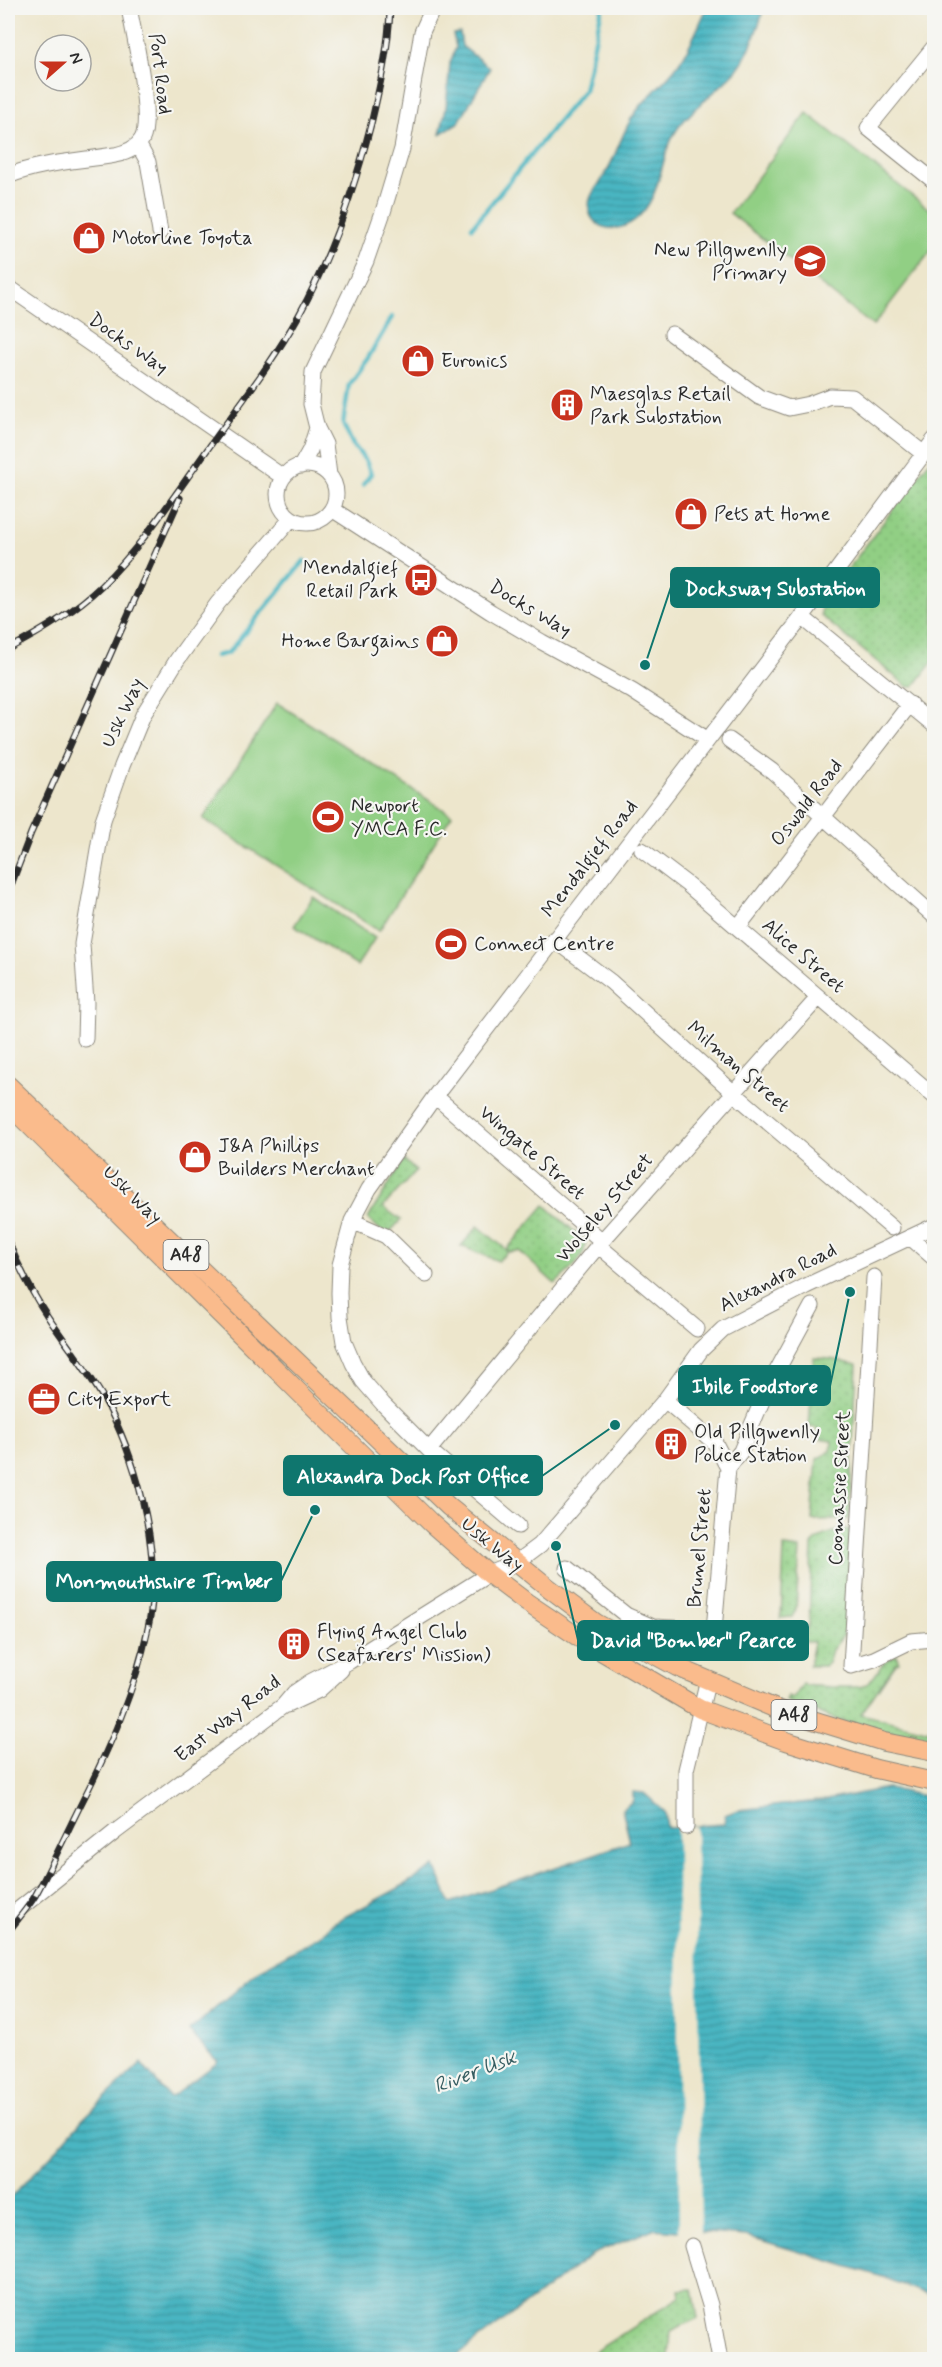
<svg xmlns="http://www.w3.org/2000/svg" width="942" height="2367" font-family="Mynerve,sans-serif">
  <defs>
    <pattern id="green-dots" width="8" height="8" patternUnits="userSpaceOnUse" patternTransform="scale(1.5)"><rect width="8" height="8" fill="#91cf84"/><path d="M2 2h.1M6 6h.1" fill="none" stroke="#7db272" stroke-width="1.8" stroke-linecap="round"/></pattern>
    <pattern id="water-rules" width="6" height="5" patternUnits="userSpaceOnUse" patternTransform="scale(1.5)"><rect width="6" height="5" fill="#48b6c2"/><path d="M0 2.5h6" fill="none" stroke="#3c949e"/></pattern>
  </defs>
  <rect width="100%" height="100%" fill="#f6f6f2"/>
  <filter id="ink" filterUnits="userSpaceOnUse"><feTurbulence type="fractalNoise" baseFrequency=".0167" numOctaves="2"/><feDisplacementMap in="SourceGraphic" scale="12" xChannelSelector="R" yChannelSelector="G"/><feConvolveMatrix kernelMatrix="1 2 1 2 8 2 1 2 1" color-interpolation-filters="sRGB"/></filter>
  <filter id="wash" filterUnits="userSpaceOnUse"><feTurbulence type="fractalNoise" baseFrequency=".008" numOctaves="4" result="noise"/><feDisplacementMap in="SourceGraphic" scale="24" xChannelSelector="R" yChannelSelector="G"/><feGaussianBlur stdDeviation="1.35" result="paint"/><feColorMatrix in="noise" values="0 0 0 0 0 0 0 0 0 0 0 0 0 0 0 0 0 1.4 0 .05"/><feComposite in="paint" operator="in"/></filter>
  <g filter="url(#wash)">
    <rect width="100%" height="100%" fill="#ede6cc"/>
    <path fill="url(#green-dots)" stroke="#5e7d58" stroke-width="1.5" d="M934,455v205l-20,26 -6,1 -87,-71v-11z
      M404,1160l12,11 -33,36 18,13 -15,16 -18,-18z
      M545,1205l40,36c2,18 -19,32 -30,43l-36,-33 -11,1 -10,9 -37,-15 17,-20 30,25v-3z
      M814,1358l17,1 26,6 -8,154 -37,1 5,-61 14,-8 1,-10 -14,-2 -1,-11 -8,-1z
      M847,1529l6,3 -6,99 -15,19 -4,13 -4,3h-15l5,-24 -17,-1 9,-10 3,-7 3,-79c9,-11 22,-13 35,-16z
      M784,1547l16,2 -4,61 -4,7 -11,1z
      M896,1655l3,7 -3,1 -35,51 73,18v11l-93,-22 -55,-20 2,-5 5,2 9,-14c6,3 54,4 61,2 3,-1 5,-3 7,-5 13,-13 6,-16 26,-26z
      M693,2289l5,29 -27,13 -2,28h-86l97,-62 -1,-7z"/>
    <path fill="#91cf84" stroke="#5e7d58" stroke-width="1.5" d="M807,113l127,100v34l-61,79 -143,-113z
      M277,703l175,112 -73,116 -176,-112z
      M313,897l62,41 -18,28 -63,-40z"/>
    <path fill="url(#water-rules)" stroke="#3a7076" stroke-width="1.5" d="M707,8h55c1,7 -2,14 -5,21 -5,15 -12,32 -23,44 -17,18 -37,32 -53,51 -24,30 -16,72 -46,96 -28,22 -61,-3 -39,-32 17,-21 22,-46 35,-69 11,-18 28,-31 42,-48 15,-18 24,-42 34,-63z
      M460,33l2,13 28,22 -31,54 -19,12 6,-26 4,-45 6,-16 -3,-13z
      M887,1788l47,10v499l-51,-20 -136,-41 -94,-7 -60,25 -141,105 -444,1v-160l43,-44 31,-36 59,-57 29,35 48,-36 -29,-31 72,-62 61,-34 11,-12 64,-34 38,-23 15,37 180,-61 -8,-33 11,-8v-9l11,1 21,19 2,16 57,-4 1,-9 13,-5 89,-10z"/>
    <path fill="#ede6cc" d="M696,1826l5,410 -22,-2 -2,-407z"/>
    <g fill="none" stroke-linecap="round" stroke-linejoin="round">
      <path stroke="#48b6c2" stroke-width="4.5" d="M472,227l112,-137 18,-82
        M363,485l8,-11 -5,-13 -13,-16 -10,-21 6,-40 19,-26 24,-41
        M216,656l12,-3 76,-92"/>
    </g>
  </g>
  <g filter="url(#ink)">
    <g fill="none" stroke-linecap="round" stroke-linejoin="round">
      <defs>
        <path id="minor" d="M934,47l-66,81 66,53
          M138,144l10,18 12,70
          M8,176c34,-14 71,-15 107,-21 10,-2 22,-7 27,-16 11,-21 -8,-105 -13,-131
          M8,287l275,190
          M672,334l87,63 30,11 20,-4 21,-8 22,1 72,57
          M278 494a29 29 0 1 1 58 0a29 29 0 1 1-58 0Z
          M301,466l9,-16 7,-22
          M329,475l-4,-31 -8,-16 -6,-24 2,-32 53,-111 17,-49 19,-63 20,-117 11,-24
          M332,509l159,103 51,30 90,49 76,49
          M802,617l132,108
          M729,740l43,31 162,145
          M642,850l46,35 246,211
          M738,927l172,-223
          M554,939l57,43 124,112 157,134
          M85,1039l1,-36 -4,-59 21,-124 19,-54 21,-51 34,-55 41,-57 73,-84
          M435,1096l167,145
          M352,1221l34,15 40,39
          M910,1237l24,21
          M599,1246l98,83
          M874,1277l-23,389 23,-7 37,-18 23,-2
          M665,1400l50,43 13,25 13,-17 26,-62 45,-83
          M429,1450l173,-209 216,-243
          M518,1526l-89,-76 -46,-46 -20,-23 -10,-18 -9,-21 -4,-25 -1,-24 1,-28 12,-44 17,-32 66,-93 367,-479 132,-177
          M567,1568l59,47 27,12 61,3 14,-162
          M287,1705l32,-15 22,-20
          M686,1827v-57l22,-91
          M8,1918l107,-86 168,-126 11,-13 16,-11 40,-21 139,-87 27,-11 24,-18 125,-145 36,-50 22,-21 83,-43 128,-60
          M692,2246l18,59 10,55"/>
        <path id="major" d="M8,1085l441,422 100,81 47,35 81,44 97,41 110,34 50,10
          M8,1104l424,420 57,50 37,28 58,39 116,68 86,32 90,28 58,13"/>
      </defs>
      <use href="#minor" stroke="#8c887c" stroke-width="17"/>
      <use href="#major" stroke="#8c887c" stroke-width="20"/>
      <use href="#minor" stroke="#fff" stroke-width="15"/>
      <use href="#major" stroke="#fabb8c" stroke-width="18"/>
      <defs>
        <path id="rail" d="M8,649c33,-17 66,-37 93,-63 41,-40 73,-90 106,-136 32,-45 66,-88 92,-135 33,-60 55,-125 72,-191 9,-38 18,-77 19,-116
          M8,893l23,-60 149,-335
          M8,1241c11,26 24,52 40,76 20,30 44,59 61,91 31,61 54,152 39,220 -13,63 -39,121 -68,178 -15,30 -29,61 -45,90 -8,13 -18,24 -27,36"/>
      </defs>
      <use href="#rail" stroke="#2b2b2b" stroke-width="7"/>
      <use href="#rail" stroke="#f6f6f2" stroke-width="4.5" stroke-dasharray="14" stroke-linecap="butt"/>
    </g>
  </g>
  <defs>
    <symbol id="shop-disc" viewBox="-11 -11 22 22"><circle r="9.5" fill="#c8321e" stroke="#f6f6f2"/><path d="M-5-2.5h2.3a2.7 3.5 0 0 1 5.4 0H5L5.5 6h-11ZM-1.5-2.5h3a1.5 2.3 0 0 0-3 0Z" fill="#fff"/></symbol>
    <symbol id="school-disc" viewBox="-11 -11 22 22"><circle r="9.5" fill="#c8321e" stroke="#f6f6f2"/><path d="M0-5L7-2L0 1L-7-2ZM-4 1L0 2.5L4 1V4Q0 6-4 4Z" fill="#fff"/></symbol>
    <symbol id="building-disc" viewBox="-11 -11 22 22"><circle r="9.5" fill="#c8321e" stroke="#f6f6f2"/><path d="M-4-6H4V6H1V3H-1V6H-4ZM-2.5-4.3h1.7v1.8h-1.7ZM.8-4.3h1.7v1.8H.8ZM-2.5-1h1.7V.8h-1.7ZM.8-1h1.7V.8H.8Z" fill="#fff"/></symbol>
    <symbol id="bus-disc" viewBox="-11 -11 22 22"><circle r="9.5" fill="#c8321e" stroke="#f6f6f2"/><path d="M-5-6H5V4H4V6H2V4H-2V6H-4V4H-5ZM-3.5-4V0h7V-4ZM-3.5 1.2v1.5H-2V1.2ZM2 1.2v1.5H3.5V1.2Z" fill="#fff"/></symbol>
    <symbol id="stadium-disc" viewBox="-11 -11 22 22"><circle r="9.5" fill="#c8321e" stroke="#f6f6f2"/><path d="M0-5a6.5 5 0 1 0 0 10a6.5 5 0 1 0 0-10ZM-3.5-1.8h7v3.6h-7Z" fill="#fff"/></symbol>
    <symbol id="office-disc" viewBox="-11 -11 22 22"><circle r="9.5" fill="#c8321e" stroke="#f6f6f2"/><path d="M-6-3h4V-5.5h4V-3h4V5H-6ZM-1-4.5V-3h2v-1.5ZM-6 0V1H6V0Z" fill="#fff"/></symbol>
  </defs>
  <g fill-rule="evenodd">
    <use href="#shop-disc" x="70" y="219" width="38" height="38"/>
    <use href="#school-disc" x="791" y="242" width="38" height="38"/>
    <use href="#shop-disc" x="399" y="342" width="38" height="38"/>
    <use href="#building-disc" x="548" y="386" width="38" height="38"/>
    <use href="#shop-disc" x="672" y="495" width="38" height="38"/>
    <use href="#bus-disc" x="402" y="561" width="38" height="38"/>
    <use href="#shop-disc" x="423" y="622" width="38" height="38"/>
    <use href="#stadium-disc" x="309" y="798" width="38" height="38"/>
    <use href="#stadium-disc" x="432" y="925" width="38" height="38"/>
    <use href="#shop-disc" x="176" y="1138" width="38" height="38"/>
    <use href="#office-disc" x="25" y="1380" width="38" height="38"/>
    <use href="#building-disc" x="652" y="1425" width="38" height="38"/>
    <use href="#building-disc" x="275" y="1625" width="38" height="38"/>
  </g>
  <g text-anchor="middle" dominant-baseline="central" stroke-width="4.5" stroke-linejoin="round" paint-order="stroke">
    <g fill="#f6f6f2" stroke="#686867" stroke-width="1.5">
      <rect x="163.5" y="1240" width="45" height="30" rx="4.5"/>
      <rect x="771.5" y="1700" width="45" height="30" rx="4.5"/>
    </g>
    <g font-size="18" font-weight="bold" fill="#2b2b2b">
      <text x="186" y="1255">A48</text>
      <text x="794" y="1715">A48</text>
    </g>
    <g font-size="20" fill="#2b2b2b" stroke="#f6f6f2">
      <text transform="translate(160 74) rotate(83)">Port Road</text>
      <text transform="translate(128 344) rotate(35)">Docks Way</text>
      <text transform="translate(530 609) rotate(31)">Docks Way</text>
      <text transform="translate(123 713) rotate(-64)">Usk Way</text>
      <text transform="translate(807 803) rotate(-52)">Oswald Road</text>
      <text transform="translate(590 859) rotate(-52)">Mendalgief Road</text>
      <text transform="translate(803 956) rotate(41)">Alice Street</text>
      <text transform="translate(738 1067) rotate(41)">Milman Street</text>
      <text transform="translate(532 1153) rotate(41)">Wingate Street</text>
      <text transform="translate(132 1195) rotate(45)">Usk Way</text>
      <text transform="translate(605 1208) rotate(-49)">Wolseley Street</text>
      <text transform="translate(778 1278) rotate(-27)">Alexandra Road</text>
      <text transform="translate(840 1488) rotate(-87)">Coomassie Street</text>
      <text transform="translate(492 1545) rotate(40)">Usk Way</text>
      <text transform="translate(700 1548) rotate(-85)">Brunel Street</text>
      <text transform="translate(228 1719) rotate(-38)">East Way Road</text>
    </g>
    <g font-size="20" fill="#2b2b2b" stroke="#f6f6f2" text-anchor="start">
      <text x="112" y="238">Motorline Toyota</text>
      <text x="787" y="250" text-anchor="end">New Pillgwenlly<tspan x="787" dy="23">Primary</tspan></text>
      <text x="441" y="361">Euronics</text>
      <text x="590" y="394">Maesglas Retail<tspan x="590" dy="23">Park Substation</tspan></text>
      <text x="714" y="514">Pets at Home</text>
      <text x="398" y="568" text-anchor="end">Mendalgief<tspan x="398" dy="23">Retail Park</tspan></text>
      <text x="419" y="641" text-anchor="end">Home Bargains</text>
      <text x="351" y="806">Newport<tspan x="351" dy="23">YMCA F.C.</tspan></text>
      <text x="474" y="944">Connect Centre</text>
      <text x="218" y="1146">J&amp;A Phillips<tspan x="218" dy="23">Builders Merchant</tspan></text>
      <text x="67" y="1399">City Export</text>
      <text x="694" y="1432">Old Pillgwenlly<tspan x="694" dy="23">Police Station</tspan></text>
      <text x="317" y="1632">Flying Angel Club<tspan x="317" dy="23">(Seafarers' Mission)</tspan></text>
    </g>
    <g font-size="21" font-style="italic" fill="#355c60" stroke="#f6f6f2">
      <text transform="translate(475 2072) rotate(-21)">River Usk</text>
    </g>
  </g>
  <path fill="none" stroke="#0f766e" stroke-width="2" d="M645 665L671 587M850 1292L830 1386M615 1425L542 1476M315 1510L281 1581M556 1546L578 1640"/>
  <g fill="#0f766e" stroke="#f6f6f2" stroke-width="2">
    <circle cx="645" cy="665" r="6"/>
    <circle cx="850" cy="1292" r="6"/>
    <circle cx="615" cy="1425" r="6"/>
    <circle cx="315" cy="1510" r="6"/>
    <circle cx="556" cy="1546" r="6"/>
  </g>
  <g fill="#0f766e" stroke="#0f766e" stroke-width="2">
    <rect x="671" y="568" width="208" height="39" rx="6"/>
    <rect x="679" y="1366" width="151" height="39" rx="6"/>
    <rect x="284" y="1456" width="258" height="39" rx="6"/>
    <rect x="47" y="1562" width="234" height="39" rx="6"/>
    <rect x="578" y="1621" width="230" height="39" rx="6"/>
  </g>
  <g font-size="21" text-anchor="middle" font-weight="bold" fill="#fff">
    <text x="775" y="595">Docksway Substation</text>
    <text x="755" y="1393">Ibile Foodstore</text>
    <text x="413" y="1483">Alexandra Dock Post Office</text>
    <text x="164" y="1588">Monmouthshire Timber</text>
    <text x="693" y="1647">David "Bomber" Pearce</text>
  </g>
  <rect width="942" height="2367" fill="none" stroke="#f6f6f2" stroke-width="30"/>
  <g transform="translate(63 63) rotate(69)"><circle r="28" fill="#f6f6f2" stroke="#a5a5a2" stroke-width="1.5"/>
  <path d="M0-4.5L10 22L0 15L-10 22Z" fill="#c8321e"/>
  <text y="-9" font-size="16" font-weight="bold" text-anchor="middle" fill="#2b2b2b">N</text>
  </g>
</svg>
